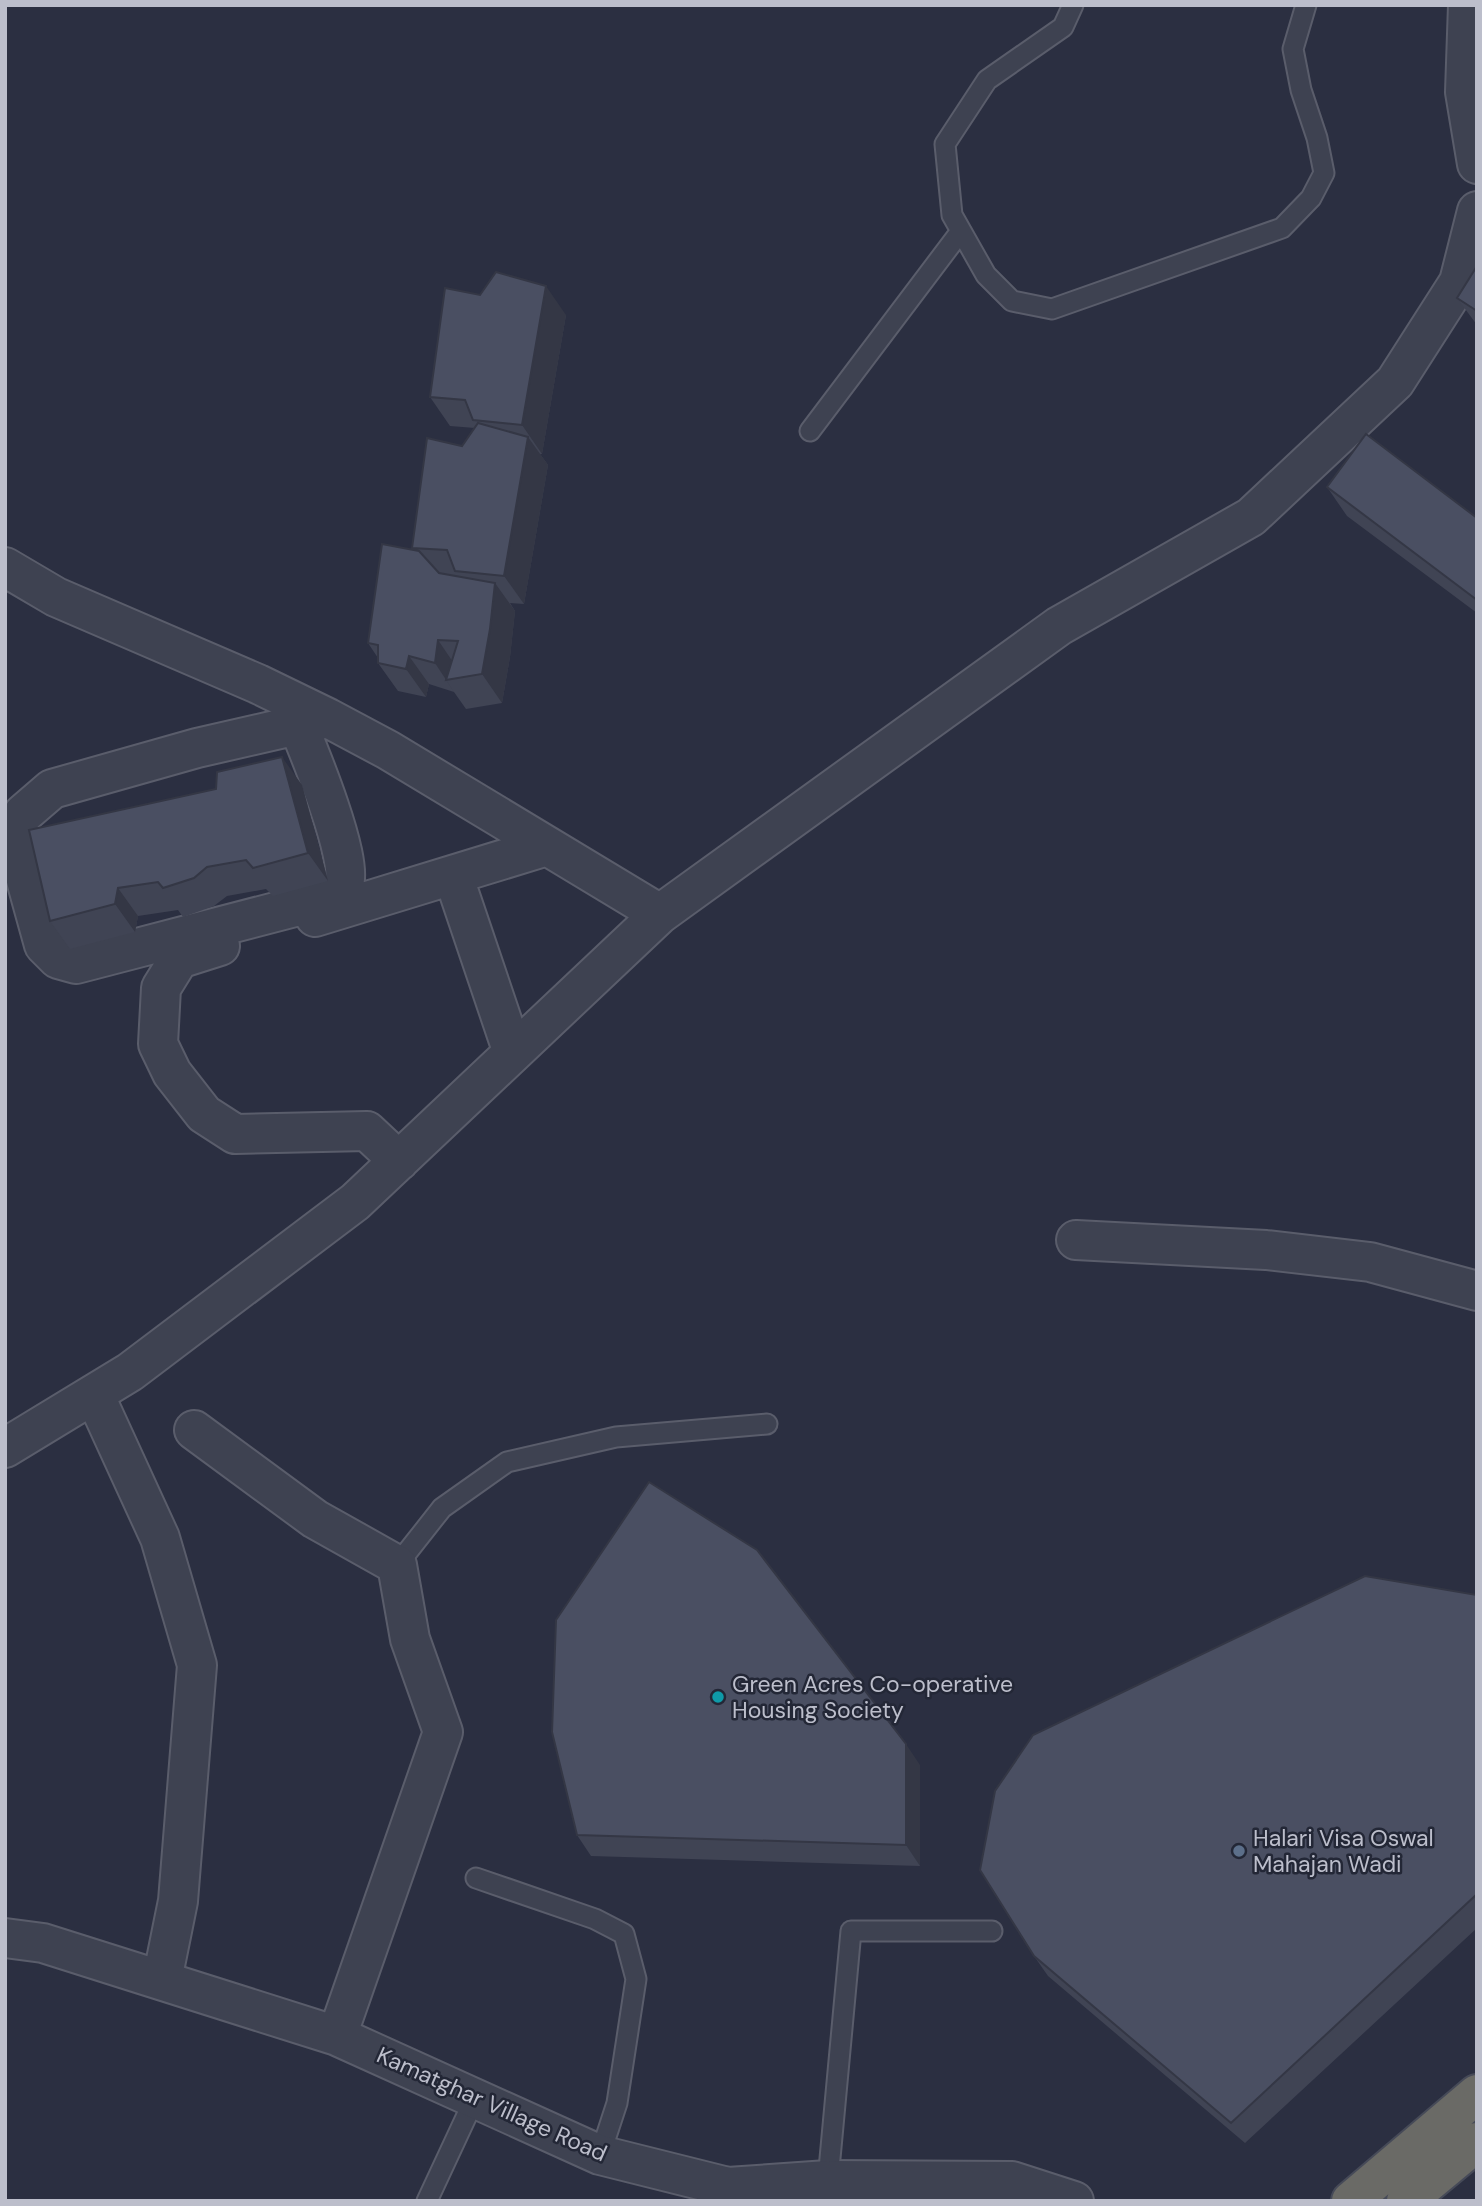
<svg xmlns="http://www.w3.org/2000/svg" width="1482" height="2206" font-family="'DM Sans',sans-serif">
  <rect width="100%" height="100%" fill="#2b2f41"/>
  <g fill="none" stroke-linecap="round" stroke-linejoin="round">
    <defs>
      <path id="service" d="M1073,5l-10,22 -76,53 -42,64 7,71 34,60 26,26 40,8 230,-81 29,-30 13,-25 -7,-35 -16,-48 -8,-41 13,-44
        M810,431l151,-200
        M397,1565l45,-57 65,-46 109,-25 151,-13
        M476,1878l119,41 29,15 12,45 -19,124 -17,52
        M828,2180l23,-249h141
        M427,2201l48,-103"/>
      <path id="minor" d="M1468,5l-3,87 12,72
        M5,567l51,30 202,87 70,34 60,32 272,164
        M298,725c12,29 55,133 46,159 -2,4 -8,9 -11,13l-257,67 -18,-5 -14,-14 -31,-112 10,-19 29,-25 145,-41 131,-30
        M453,875l60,178
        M315,917l232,-71
        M220,946l-41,13 -18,29 -3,56 14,29 32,41 31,20 132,-3 32,30
        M1076,1240l190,10 104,12 107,29
        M94,1394l66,144 37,127 -19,236 -16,79
        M194,1430l121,89 82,46 13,74 33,93 -106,304
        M5,1448l125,-76 225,-170 305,-288 399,-288 192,-109 144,-135 64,-100 18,-71
        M5,1938l38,5 294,93 263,119 128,32 100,-7 184,1 62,20"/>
      <path id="trunk" d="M1351,2201l126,-107
        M1406,2201l71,-59"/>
    </defs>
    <use href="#service" stroke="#5a5d6b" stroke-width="23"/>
    <use href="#minor" stroke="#5a5d6b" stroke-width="42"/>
    <use href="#trunk" stroke="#464a58" stroke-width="42"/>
    <use href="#service" stroke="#3e4251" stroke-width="19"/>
    <use href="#minor" stroke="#3e4251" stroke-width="38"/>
    <use href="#trunk" stroke="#6a6a66" stroke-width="38"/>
  </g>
  <path fill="#404454" d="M1477,266v59l-20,-27z
    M566,315l-24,139h-2l8,11 -24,139 -14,-1 5,8 -5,46 -8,46 -36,6 -12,-17 -25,-8 -3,13 -28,-6 -20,-28v-5l-10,-15 46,-93 -2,-2 50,-102 13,-18 -25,-2 -20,-29z
    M1327,487l150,31v95l-130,-97z
    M302,785l26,96 -55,15 -7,-7 -39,7 -13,10 -31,11 -5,-7 -40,6 -3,16 -65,17 -20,-28z
    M1477,1595v333l-232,215 -197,-167 -14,-20z
    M920,1765v101l-329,-10 -14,-21z"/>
  <path fill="#343745" d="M546,286l20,29 -24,139 -20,-29z
    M528,437l20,28 -24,139 -20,-28z
    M495,583l20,28 -5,46 -8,46 -20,-29z
    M438,640l19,28 -11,12 8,12 -19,-29z
    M409,656l20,28 -3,13 -20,-28z
    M282,757l20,28 26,96 -20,-28z
    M118,888l20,28 -3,16 -20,-28z
    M906,1744l14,21v101l-14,-21z"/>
  <path fill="#4a4f62" stroke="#343745" stroke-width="2" d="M1477,266v45l-20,-13z
    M496,272l50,14 -24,139 -49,-5 -8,-20 -35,-3 15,-109 35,7z
    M478,423l50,14 -24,139 -49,-5 -8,-21 -35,-2 15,-110 35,8z
    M1366,434l111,84v82l-150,-113z
    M382,544l37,7 20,22 56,10 -5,46 -8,45 -36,6 12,-39 -20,-1 -3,23 -26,-7 -3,13 -28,-6v-18l-10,-2z
    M282,757l26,96 -55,15 -7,-8 -39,7 -13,11 -31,10 -5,-6 -40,6 -3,16 -65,17 -21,-91 187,-41 1,-17z
    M649,1482l108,68 149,194v101l-329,-10 -25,-103 4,-112z
    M1365,1576l112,19v299l-246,229 -197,-167 -54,-86 15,-79 38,-56z"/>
  <circle fill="#0f9aa8" stroke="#232736" stroke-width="2.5" cx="718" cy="1697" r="7"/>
  <circle fill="#5c6f8a" stroke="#232736" stroke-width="2.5" cx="1239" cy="1851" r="7"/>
  <g text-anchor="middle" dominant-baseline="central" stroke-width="5" stroke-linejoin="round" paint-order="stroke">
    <g font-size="23" fill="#bcbecb" stroke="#232736" text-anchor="start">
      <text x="732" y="1684">Green Acres Co-operative<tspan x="732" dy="26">Housing Society</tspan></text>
      <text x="1253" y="1838">Halari Visa Oswal<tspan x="1253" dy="26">Mahajan Wadi</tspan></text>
    </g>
    <g font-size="23" fill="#bcbecb" stroke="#232736">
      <text transform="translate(492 2104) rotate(24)">Kamatghar Village Road</text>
    </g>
  </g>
  <rect width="1482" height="2206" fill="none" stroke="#bcbecb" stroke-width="14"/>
</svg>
